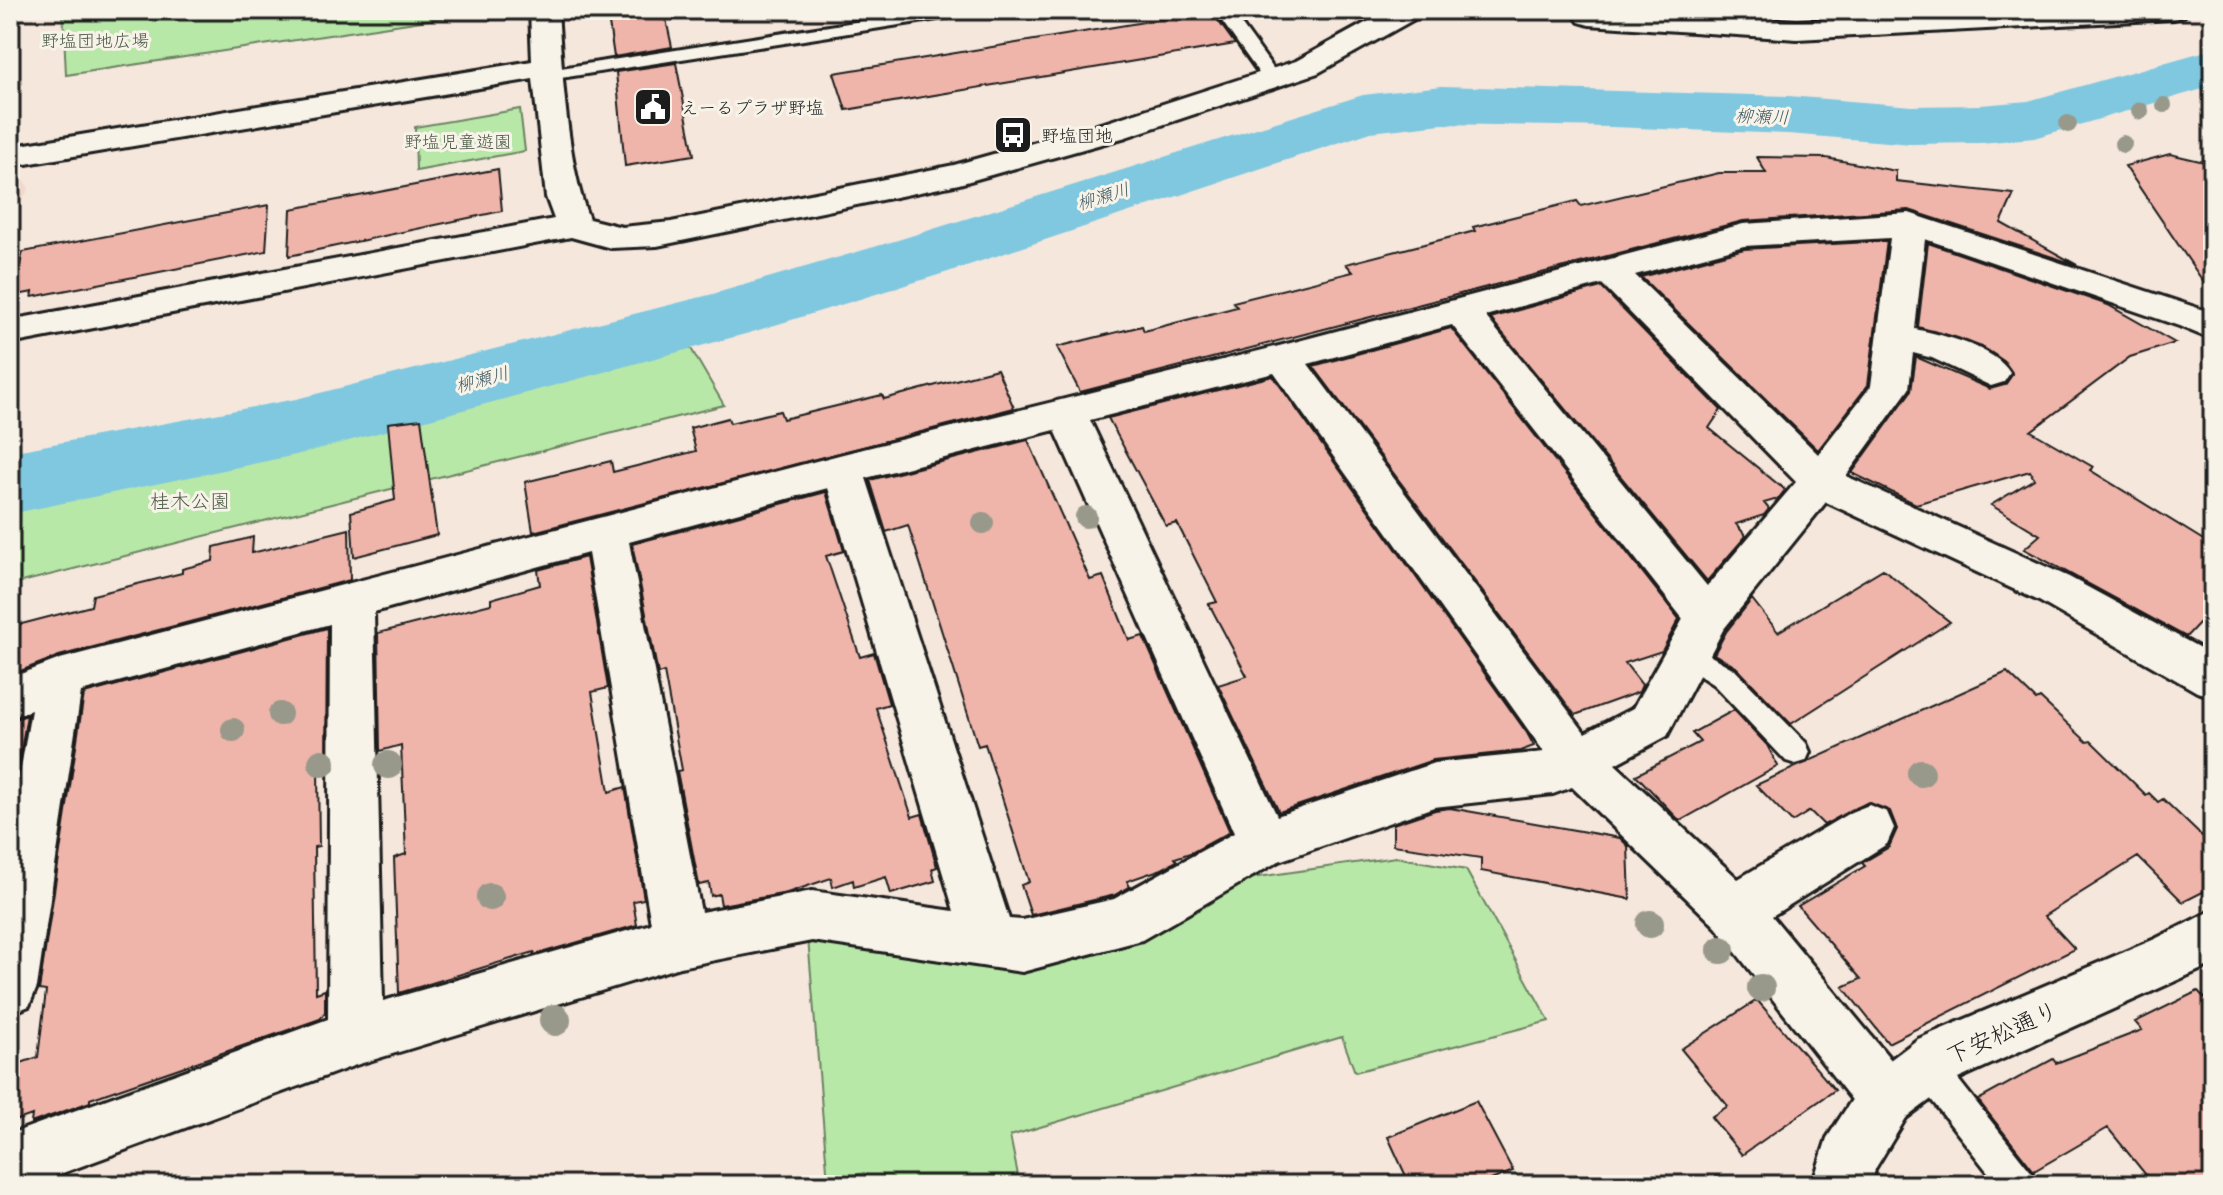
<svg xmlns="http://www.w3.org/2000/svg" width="2223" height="1195" font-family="Delius,'Klee One',sans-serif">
  <rect width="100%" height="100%" fill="#f5e7dc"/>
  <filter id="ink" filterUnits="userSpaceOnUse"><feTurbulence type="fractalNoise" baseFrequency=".0125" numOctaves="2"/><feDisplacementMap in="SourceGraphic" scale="16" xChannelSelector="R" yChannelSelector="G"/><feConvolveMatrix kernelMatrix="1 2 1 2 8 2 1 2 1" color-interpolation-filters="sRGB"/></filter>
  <g filter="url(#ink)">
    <path fill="#f3d8cd" d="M10,156l19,33 -19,29z"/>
    <path fill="#b8e8a7" stroke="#6a8262" stroke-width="2" d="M63,10h431l-428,65z
      M520,109l5,42 -109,20 -1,-44z
      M686,340l38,65 -714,180v-75l85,-25z
      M1396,857l70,13 83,151 -194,51 -13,-35 -332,99 10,49h-155l-1,-12 -36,9 -20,-244 334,1 109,-61z"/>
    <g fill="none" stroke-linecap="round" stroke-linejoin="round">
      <path fill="#7fc8e0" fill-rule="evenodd" d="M2213,49v37l-179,52 -53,5 -69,1 -124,-10 -176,-7 -170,-3 -71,8 -423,140 -199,61 -453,122 -286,59v-62l286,-53 417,-105 185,-54 465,-145 79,-9 346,10 124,10 69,-1 47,-4z"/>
    </g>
    <path fill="#efb5aa" stroke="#1c1c1c" stroke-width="2" d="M607,10h57l8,37 -58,10z
      M1211,11l24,33 -389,66 -12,-37z
      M676,63l18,92 -69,11 -9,-94z
      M2170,154l43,10v132l-88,-130z
      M1757,157l69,1 70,13v10l118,13 -13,29 76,42 -168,-55 -166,11 -663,171 -23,-45 85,-21 2,5 93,-24 -4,-5 120,-30 -7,-8 129,-33 -2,-4 104,-26 4,5 138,-33h47z
      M498,169l4,42 -213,45 2,-47z
      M269,205l-3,46 -234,46 1,-5 -21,4 11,-44z
      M1887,241l-19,144 -50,65 -177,-173 103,-28z
      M1928,243l180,62 67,38 -45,14 -99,74 62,36 -3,3 123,76v62l-27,29 -162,-88 16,-14 -49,-30 43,-26 -4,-8 -114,33 -64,-31 59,-82 5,-34 74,32 15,-4 7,-10 -7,-13 -23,-15 -64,-20z
      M1601,287l120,123 -12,18 76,62 -7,9 -14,4 5,6 -5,6 -28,9 10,12 -39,45 -217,-263z
      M1451,328l228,291 -17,32 -37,12 17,22 -3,7 -64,23 -262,-349z
      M997,369l17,39 -481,124 -8,-50 86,-21 2,11 83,-21 -6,-23 38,-10 2,5 50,-12 3,8 99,-24 2,4z
      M1273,376l254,357 7,13 -14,5 -87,9 -154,52 -61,-127 29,-9 -38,-72 8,-2 -40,-79 -11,3 -58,-108z
      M421,419l16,116 -83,22 -3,-45 44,-12 -7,-77z
      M1028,440l62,140 13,-4 26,64 14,-4 87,196 -37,20 -18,6 2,3 -15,8 -35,12 3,6 -15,8 -84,20 -10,-30 8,-3 -44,-138 -7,2 -70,-221 -22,7 -16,-52z
      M826,492l18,59 -18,5 34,101 14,-4 15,51 -13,4 36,109 10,-3 15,53 -5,2 3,12 -44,13 -5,-17 -32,10 -1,-7 -20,7 -2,-9 -44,15 -66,12 -2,-11 -8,2 -2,-13 -10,2 -22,-114 5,-1 -18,-98 -6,2 -26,-130z
      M349,529l1,51 -291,76 -49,19v-48l81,-21 2,-11 89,-22v-4l31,-8 1,-14 39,-10 -1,16z
      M586,557l22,131 -16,4 17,100 16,-5 19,112 -11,2 4,24 -103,30v-3l-135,41 -5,-135 12,-4 -5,-109 -21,6 -2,-118 113,-29v-5l49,-14 -2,-15z
      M1883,569l67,53 -159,102 -55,-57 -22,-13 12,-22 26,-33 26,33z
      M327,628l-1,138 -8,3 1,77 -5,1 2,146 9,-3v22l-5,7 -230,80v3l-59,21 1,-8 -20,7 9,-59 17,-6 8,-66 -7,-1 45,-296z
      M2007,672l29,28 4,-2 47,44 4,-1 55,54 3,-2 9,9 5,-3 50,48v40l-30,15 -45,-45 -94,59 31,33 -187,94 -45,-56 18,-8 -63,-73 67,-40 -3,-3 27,-16 8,-18 -7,-18 -22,-9 -44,23 -14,-14 -18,11 -36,-37z
      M1734,710l33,35 11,21 -98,55 -44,-46 64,-33 -8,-9z
      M27,715l-17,99v-93z
      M1450,808l170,30 8,8 2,53 -149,-28v-13l-88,-13v-21l42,-14z
      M2198,991l15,16v178h-59l-46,-57 -74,43 -56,-71 75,-41 3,4 86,-33 -7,-8z
      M1757,1000l78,90 -93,65 -31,-38 17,-11 -47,-57z
      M1476,1101l37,70 -34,14h-69l-22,-48z"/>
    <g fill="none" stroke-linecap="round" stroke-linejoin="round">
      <defs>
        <path id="service" d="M931,10h40l-8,5 -415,65 -9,-5 9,-5z
          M1214,10h17l50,69 -3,4h-12z
          M1686,642l48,27 72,74 4,9 -4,9 -10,3 -10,-3 -72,-76 -37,-24 -4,-8 4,-8z
          M1927,1050l12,5 93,118 6,12h-40l-83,-106 -5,-12 5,-12z"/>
        <path id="minor" d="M530,10h28c4,61 9,154 31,209l33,8 49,-5 283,-57 150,-42 192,-62 93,-51h35l-4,6 -102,57 -192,64 -167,47 -302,62 -46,2 -40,-11 -561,107v-24l544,-101 -8,-22 -13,-118 -507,85 -11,-3 -5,-7 5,-7 11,-3 506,-83z
          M1579,10h49l169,11 214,-11h177l-4,6 -10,3 -377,20 -208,-14 -10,-3 -4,-6z
          M1909,213l304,100v27l-34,-14 -254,-87 -10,90c28,6 80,18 95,44l-6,9 -13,4 -59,-28 -19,-5 -4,36 -63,87 223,101 144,78v42l-16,-5 -158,-91 -213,-99 -103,128 -56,106 -52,28 123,115 113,-67 18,-7 18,7 7,16 -7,16 -115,72 134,162 9,20 -9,20 -20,9 -20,-9 -150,-191 -144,-140 -19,7 -119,13 -155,54 -137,79 -120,32 -210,-31 -132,26 -324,98 -326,120h-20v-51l318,-115 2,-395 -249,68 -44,295 -8,19 -19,8v-182l21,-122 -21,8v-40l50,-19 783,-205 440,-109 460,-121zM1890,238l-19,148 -53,68 -183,-179 109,-29zM1602,284l194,198 -89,104 -222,-270zM1452,325l231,294 -50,89 -48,25 -277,-369zM1274,373l270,379 -110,11 -157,53 -187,-396zM1055,430l179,403 -120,66 -92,21 -13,-1 -143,-441zM828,488l126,423 -142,-20 -111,21 -72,-370zM588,553l63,371 -268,77 -9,-389z"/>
        <path id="tertiary" d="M2213,910v54l-255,115 -52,39 -31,51 -3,16h-60l15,-47 39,-60 52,-39 237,-100z"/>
      </defs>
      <use href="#service" stroke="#1c1c1c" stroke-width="6"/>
      <use href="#minor" stroke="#1c1c1c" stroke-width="6"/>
      <use href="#tertiary" stroke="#1c1c1c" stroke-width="6"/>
      <use href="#service" fill="#f7f3e8" fill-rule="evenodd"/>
      <use href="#minor" fill="#f7f3e8" fill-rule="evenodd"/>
      <use href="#tertiary" fill="#f7f3e8" fill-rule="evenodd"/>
    </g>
    <g fill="#98998a">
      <circle cx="2164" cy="105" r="8"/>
      <circle cx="2140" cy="111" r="9"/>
      <circle cx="2068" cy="124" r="9"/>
      <circle cx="2123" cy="144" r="9"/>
      <circle cx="1086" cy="517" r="11"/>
      <circle cx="983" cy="523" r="11"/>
      <circle cx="280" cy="714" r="12"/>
      <circle cx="233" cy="730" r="12"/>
      <circle cx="322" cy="763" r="14"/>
      <circle cx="388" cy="765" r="14"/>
      <circle cx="1921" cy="773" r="14"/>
      <circle cx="490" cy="897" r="14"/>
      <circle cx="1650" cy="924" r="14"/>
      <circle cx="1721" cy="950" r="14"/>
      <circle cx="1761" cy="988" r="14"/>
      <circle cx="555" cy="1020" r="16"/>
    </g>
  </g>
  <defs>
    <symbol id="civic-square" viewBox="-11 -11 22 22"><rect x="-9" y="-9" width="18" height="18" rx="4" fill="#1c1c1c" stroke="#f7f3e8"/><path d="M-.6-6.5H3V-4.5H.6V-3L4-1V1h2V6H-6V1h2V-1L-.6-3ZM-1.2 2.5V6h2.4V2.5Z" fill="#fff"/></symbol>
    <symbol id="bus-square" viewBox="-11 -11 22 22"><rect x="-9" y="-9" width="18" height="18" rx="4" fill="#1c1c1c" stroke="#f7f3e8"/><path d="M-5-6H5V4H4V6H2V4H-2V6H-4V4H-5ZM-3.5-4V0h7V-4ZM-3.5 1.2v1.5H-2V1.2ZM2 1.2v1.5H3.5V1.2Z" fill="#fff"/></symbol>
  </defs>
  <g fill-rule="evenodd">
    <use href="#civic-square" x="631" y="85" width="44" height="44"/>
    <use href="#bus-square" x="991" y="113" width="44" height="44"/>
  </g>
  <g text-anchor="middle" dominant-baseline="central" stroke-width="6" stroke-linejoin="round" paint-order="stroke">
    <g font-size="18" fill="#4b5946" stroke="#f7f3e8">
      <text x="95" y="40">野塩団地広場</text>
      <text x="458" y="141">野塩児童遊園</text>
    </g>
    <g font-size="18" fill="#1c1c1c" stroke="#f7f3e8" text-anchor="start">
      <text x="681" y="107">えーるプラザ野塩</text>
      <text x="1041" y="135">野塩団地</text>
    </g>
    <g font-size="18" font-style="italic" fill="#3f5861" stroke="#f7f3e8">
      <text transform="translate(1762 116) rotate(2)">柳瀬川</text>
      <text transform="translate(1103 196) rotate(-17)">柳瀬川</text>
      <text transform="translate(482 379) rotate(-15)">柳瀬川</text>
    </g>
    <g font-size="20" fill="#4b5946" stroke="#f7f3e8">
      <text x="190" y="500">桂木公園</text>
    </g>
    <g font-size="24" fill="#1c1c1c" stroke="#f7f3e8">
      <text transform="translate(2002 1032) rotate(-24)">下安松通り</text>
    </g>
  </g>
  <rect width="2223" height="1195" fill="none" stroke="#f7f3e8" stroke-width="40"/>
  <rect x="20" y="20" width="2183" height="1155" fill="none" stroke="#1c1c1c" stroke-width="3" filter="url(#ink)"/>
</svg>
